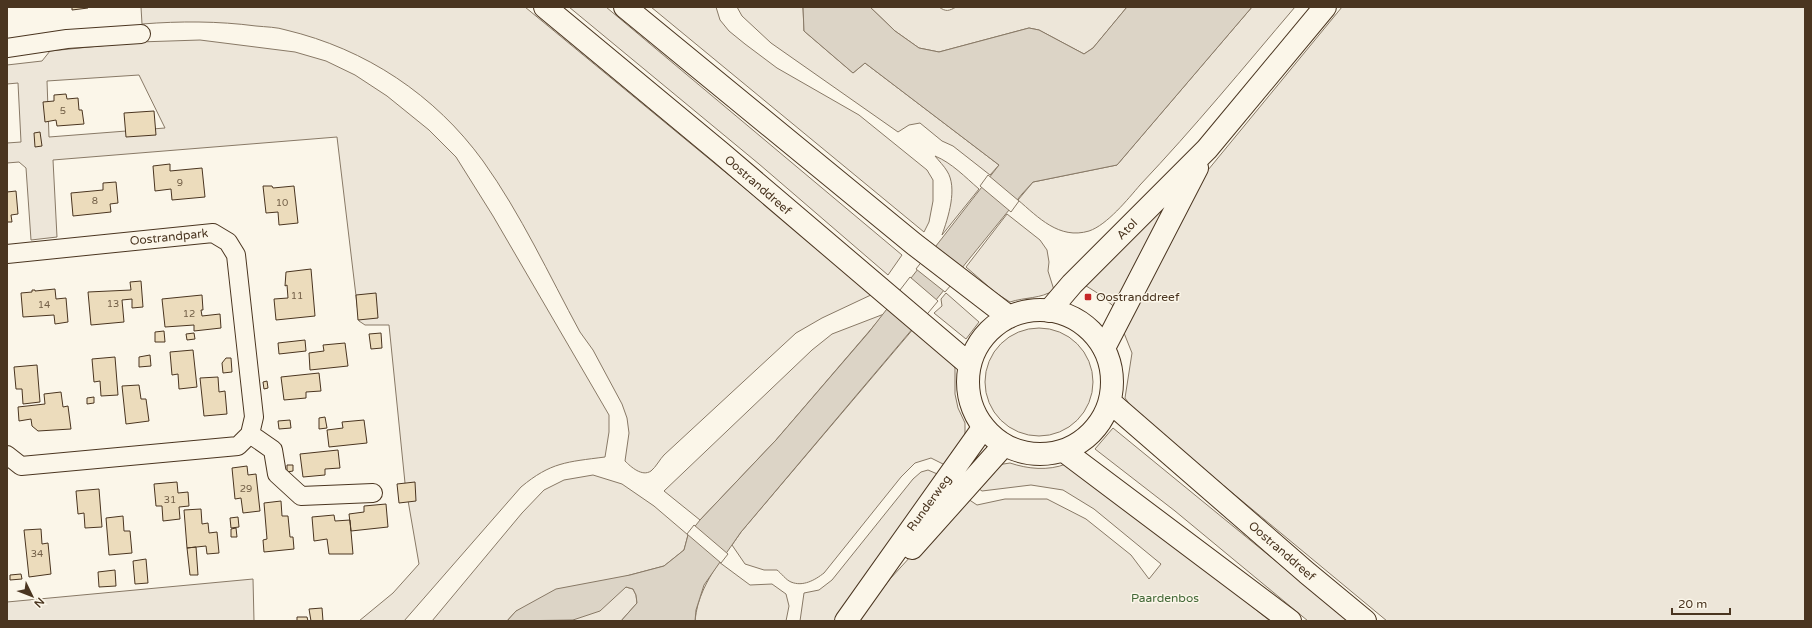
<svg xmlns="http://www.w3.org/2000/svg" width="1812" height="628" font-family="'Varela Round',sans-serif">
  <rect width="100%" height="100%" fill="#fbf6e9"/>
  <path fill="#ede6d9" stroke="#887966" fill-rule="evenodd" d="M141,7h384l348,287 -51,24 -26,15 -132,122c-4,4 -8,12 -13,16 -9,6 -20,-4 -26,-10l4,-28 -2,-15 -5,-14 -29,-54 -13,-18c-31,-57 -59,-118 -97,-171 -48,-66 -117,-112 -197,-131 -9,-3 -20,-3 -30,-4 -38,-5 -76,-5 -114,-2z
    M569,7h37l296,248 -14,20 -129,-111z
    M651,7h65l4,13 9,11 16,13 32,24 82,47 68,55 6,10v21l-4,21 -5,10z
    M737,7h66l1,24 49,42 12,-10 134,102 -9,10 -37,-29 -11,-5 -22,-18 -11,2 -11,7 -127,-89 -29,-27z
    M870,7h69c7,5 10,4 17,0h171l-34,41 -9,6 -45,-24 -10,-2 -90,24 -20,-4 -24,-17z
    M1252,7h43c-51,60 -101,121 -155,178 -12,14 -33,40 -51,46 -30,9 -51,-14 -71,-31l15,-18 84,-17z
    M1342,7h463v614h-418l-251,-208 -11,-15 7,-45 -8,-20 62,-131 22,-32z
    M200,40l95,12 31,9 29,14 32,21 42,34 27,27 37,59 116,199v17l-4,25c-38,5 -54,5 -84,30l-117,134h-45l34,-28 26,-29 -14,-81 -16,-158h-24l-6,-4 -22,-184 -284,23 4,77 -26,3 -5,-72 -7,-6 -12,1v-20l14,-1 -3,-59 -11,1v-19l35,-4 8,-10 89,-9zM139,75l26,53 -116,9 -2,-56z
    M935,156c17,7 30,21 44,33l-37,46c6,-17 16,-47 5,-64 -3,-5 -8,-10 -12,-15z
    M1159,208l6,3 -47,99 -19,-16 -16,-10z
    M1007,214l33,26 7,10 2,12 -1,9 6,19c-13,9 -29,7 -44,12l-14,-9 -30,-26z
    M946,293l33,29 -13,17 -32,-26 8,-7 -1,-7z
    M884,314l-108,126 -76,80 -36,-29 148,-141 20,-16z
    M914,328l30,26 11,14v26l3,14 7,15v15l-16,29 -18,-9 -16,5 -14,14 -77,96c-9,7 -21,14 -33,9 -5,-2 -10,-9 -14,-12h-13l-19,-6 -13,-19 9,-13z
    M985 382a54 54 0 1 1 108 0a54 54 0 1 1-108 0Z
    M1113,428l236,193h-41l-133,-110 -80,-62z
    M1010,463c18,6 38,8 56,1l124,93 80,64h-412l32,-42 75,-82 12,8 28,-6h42l39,20 45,36 18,24 12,-15 -67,-55 -31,-19 -32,-5 -49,6 -7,-5 22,-21z
    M928,470l14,6 -107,145h-35l4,-28 15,-3 13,-10 81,-101 8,-7z
    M593,475l29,9 32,22 34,29 -4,15 -20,16 -34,9 -114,36 -9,10h-75l90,-108 22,-23 20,-10z
    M719,562l31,23 22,-1 14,10 3,12 -3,15h-91c2,-23 12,-40 24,-59z
    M253,579l1,42h-247v-19z
    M626,587l7,2 3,6 1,8 -16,18h-50z"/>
  <path fill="#dcd4c6" stroke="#887966" d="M803,7h67l25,24 24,17 20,4 90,-24 10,2 45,24 9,-6 34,-41h125l-135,158 -84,17 -11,12 -108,133 -173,205 -37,53 -8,25 -1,11h-74l16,-18 -1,-8 -3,-6 -7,-2 -26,24 -27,9 -66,1 9,-10 40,-22 74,-14 34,-9 20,-16 4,-15 12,-15 76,-80 93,-108 130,-167 -134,-102 -12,10 -49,-42z"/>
  <path fill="#fbf6e9" stroke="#887966" d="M988,175l31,26 -8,11 -31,-26z
    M933,247l30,24 -18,21 -29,-23z
    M910,277l28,24 -24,29 -27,-23z
    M694,525l34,29 -7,9 -34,-29z"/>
  <path fill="#ecdcbc" stroke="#4a3520" d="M72,7h16v1l-16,2z
    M66,94l1,5 11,-1 1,12h3l2,14 -27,2 -1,-6 -11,2 -2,-20 11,-1v-6z
    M154,111l2,24 -30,2 -2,-24z
    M40,132l2,14 -7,1 -1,-14z
    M170,164v7l32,-3 3,29 -33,3 -1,-11 -16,2 -2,-25z
    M116,182l2,21 -8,1 1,8 -38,4 -2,-23 32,-3v-7z
    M263,186h9l1,2 21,-2 4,37 -19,2 -1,-13 -12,1z
    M16,191l2,23 -7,1 1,7h-5v-30z
    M311,269l4,47 -39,4 -2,-21 14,-1 -1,-13 -2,1 1,-14z
    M141,281l2,26 -11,1v-9l-10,1 2,22 -33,3 -3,-33 43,-2 -1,-8z
    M55,289l1,10 10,-1 2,24 -13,2 -1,-9 -31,2 -2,-24 11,-1v-2h3v1z
    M376,293l2,25 -20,2 -2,-25z
    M202,295l1,15h-2l1,6 18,-2 1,14 -27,3v-6l-29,2 -3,-28z
    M164,331l1,11h-10v-10z
    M194,333l1,6 -8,1 -1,-6z
    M381,333l1,15 -11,1 -2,-15z
    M305,340l1,11 -27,3 -1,-11z
    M345,343l3,23 -38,4 -1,-17 15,-2 -1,-6z
    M193,350l4,37 -18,2 -1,-15 -6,1 -2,-23z
    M150,355l1,11 -12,1v-10z
    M115,357l3,38 -17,1 -1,-15 -6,1 -2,-23z
    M226,358h5l1,14 -9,1 -1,-10z
    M37,365l3,37 -17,2 -1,-15h-6l-2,-22z
    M319,373l2,18 -15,1v6l-22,2 -3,-23z
    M218,377l1,15 6,-1 2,23 -23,2 -4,-38z
    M267,381l1,7 -4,1 -1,-7z
    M139,385l2,14h5l3,22 -23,3 -4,-38z
    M61,392l2,15 5,-1 3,23 -33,2 -6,-5 -1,-7 -12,2 -1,-14 27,-3 -1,-10z
    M94,397v6l-7,1v-6z
    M325,417l2,11 -8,1v-11z
    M290,420l1,8 -12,1 -1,-8z
    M364,420l3,23 -38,4 -2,-17 16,-2 -1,-6z
    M338,450l2,18 -15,1v6l-22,2 -3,-23z
    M287,465h6v6l-6,1z
    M247,466l1,9 8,-1 4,37 -17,2 -2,-15 -6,1 -3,-31z
    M177,482l1,11 10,-1 1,14 -10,1 1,12 -17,2 -1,-15h-6l-2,-22z
    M415,482l1,19 -17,2 -2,-19z
    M99,489l3,38 -17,1 -1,-15 -6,1 -2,-23z
    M281,501l1,15h6l2,21h3l1,12 -30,3 -1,-12 4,-1 -3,-36z
    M386,504l2,23 -37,4 -2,-17 15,-2v-6z
    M201,509l1,15 6,-1 1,10 8,-1 2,21 -12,1 -1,-8 -19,2 -3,-38z
    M334,515l1,6 15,-1 3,34h-24l-2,-15 -13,2 -2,-24z
    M123,516l1,15h6l2,22 -23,2 -3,-37z
    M238,517l1,10 -8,1 -1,-10z
    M236,528l1,9h-6v-8z
    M41,529l1,15 6,-1 3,31 -22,3 -5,-47z
    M196,547l2,28h-8l-3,-27z
    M146,559l2,24 -13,1 -2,-23z
    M115,570l1,16 -17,1 -1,-15z
    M21,574l1,5 -12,1v-5z
    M322,608l1,13h-12l-2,-12z
    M297,617h10l1,4h-11z"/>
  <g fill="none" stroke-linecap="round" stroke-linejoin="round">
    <defs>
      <path id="minor" d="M7,48l60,-9 74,-5
        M7,254l206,-21 15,9 8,13 18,162 -4,17 -12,12 -217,20 -14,-11
        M250,434l23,16 4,24 24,22 72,-3"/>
      <path id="tertiary" d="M1049,311l23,-27 135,-135 118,-142
        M1104,348l93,-180
        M912,548l92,-103
        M846,621l137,-193"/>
      <path id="secondary" d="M545,7l176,146 249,212
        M625,7l289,237 95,73
        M968 382a72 72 0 1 1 144 0a72 72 0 1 1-144 0Z
        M1110,402l197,171 58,48
        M1064,451l226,170"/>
    </defs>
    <use href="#minor" stroke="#4a3520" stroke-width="20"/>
    <use href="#tertiary" stroke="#4a3520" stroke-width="24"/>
    <use href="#secondary" stroke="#4a3520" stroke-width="24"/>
    <use href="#minor" stroke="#fbf6e9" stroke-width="18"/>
    <use href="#tertiary" stroke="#fbf6e9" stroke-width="22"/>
    <use href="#secondary" stroke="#fbf6e9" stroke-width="22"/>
  </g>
  <rect fill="#c62828" stroke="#fbf6e9" stroke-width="1.5" x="1084" y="293" width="8" height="8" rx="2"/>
  <g text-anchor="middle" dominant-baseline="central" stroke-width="3" stroke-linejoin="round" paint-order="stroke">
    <g font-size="10" fill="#725f47">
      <text x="63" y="111">5</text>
      <text x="180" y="183">9</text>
      <text x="95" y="201">8</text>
      <text x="282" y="203">10</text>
      <text x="297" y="296">11</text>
      <text x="113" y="304">13</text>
      <text x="44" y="305">14</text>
      <text x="189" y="314">12</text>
      <text x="246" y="489">29</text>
      <text x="170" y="500">31</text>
      <text x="37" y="554">34</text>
    </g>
    <g font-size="12" fill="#4a3520" stroke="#fbf6e9">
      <text transform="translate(758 185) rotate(41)">Oostranddreef</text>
      <text transform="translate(1127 229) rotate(-45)">Atol</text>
      <text transform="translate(169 237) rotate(-6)">Oostrandpark</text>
      <text transform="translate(929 503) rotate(-54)">Runderweg</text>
      <text transform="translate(1282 551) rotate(41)">Oostranddreef</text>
    </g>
    <g font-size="12" fill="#4a3520" stroke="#fbf6e9" text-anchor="start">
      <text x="1096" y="297">Oostranddreef</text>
    </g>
    <g font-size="12" fill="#436837" stroke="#fbf6e9">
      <text x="1165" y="598">Paardenbos</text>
    </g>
  </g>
  <rect width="1812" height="628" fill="none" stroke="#4a3520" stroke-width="16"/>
  <g transform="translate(32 596) rotate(133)" stroke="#fbf6e9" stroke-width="3" paint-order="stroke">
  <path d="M0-3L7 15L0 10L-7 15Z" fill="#4a3520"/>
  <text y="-6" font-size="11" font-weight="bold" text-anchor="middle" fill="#4a3520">N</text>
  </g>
  <path d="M1672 608v6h58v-6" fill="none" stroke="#4a3520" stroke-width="2"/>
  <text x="1678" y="608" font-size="12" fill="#4a3520" stroke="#fbf6e9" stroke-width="3" paint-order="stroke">20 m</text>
</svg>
